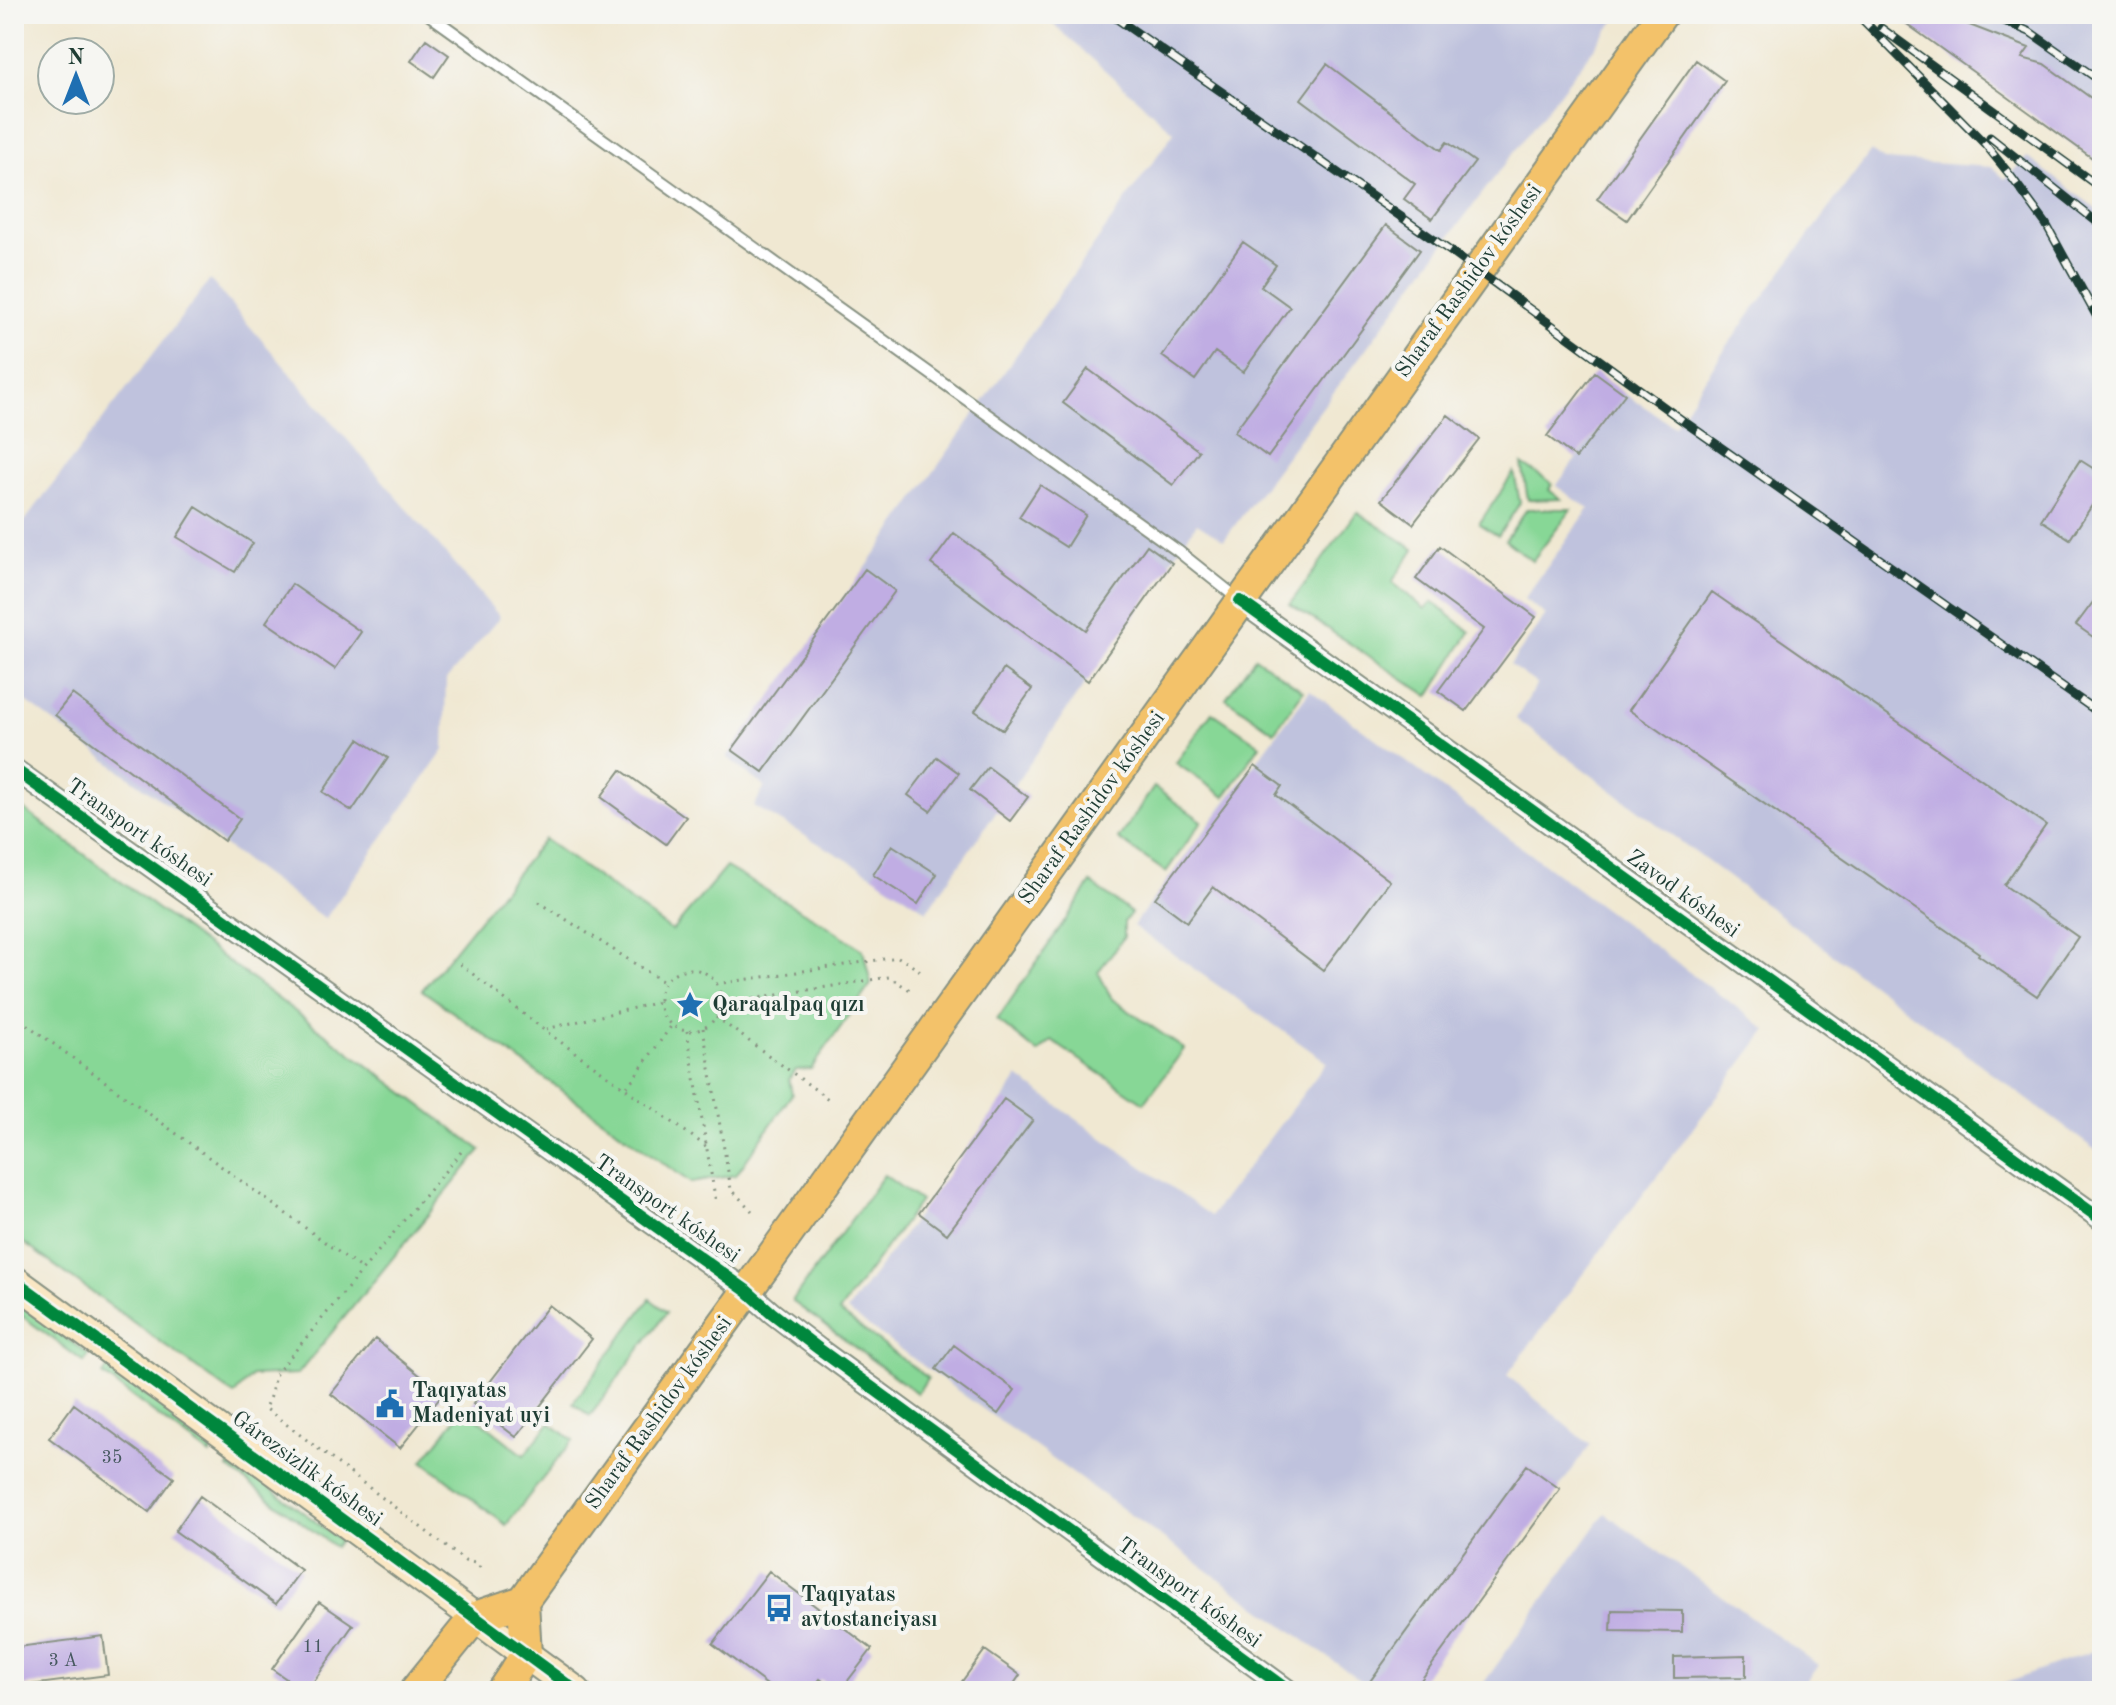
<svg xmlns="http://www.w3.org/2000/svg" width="2116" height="1705" font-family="'Old Standard TT',serif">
  <rect width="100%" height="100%" fill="#f6f6f2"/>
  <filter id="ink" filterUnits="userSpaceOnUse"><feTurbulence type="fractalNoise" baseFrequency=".0125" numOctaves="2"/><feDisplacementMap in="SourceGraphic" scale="16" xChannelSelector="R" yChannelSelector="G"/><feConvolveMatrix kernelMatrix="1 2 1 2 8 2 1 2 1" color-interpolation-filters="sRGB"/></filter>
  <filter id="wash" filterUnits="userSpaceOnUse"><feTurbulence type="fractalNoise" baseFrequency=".006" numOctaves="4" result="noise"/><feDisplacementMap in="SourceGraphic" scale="32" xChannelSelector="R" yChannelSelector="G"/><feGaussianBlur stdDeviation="1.8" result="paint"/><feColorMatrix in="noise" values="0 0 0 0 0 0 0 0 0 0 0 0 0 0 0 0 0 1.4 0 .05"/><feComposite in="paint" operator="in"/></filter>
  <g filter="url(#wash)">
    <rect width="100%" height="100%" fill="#f0e8d2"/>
    <path fill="#bfc2dd" d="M1042,14h578l-178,232 -218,294 -27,-17 -270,388 -54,-36 -119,-69 11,-19 -38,-30 138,-188 309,-437z
      M1893,14h209v151z
      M1871,151l13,9 108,7 13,12 22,-22 75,56v942l-586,-436 21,-35 -27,-19 36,-50 -22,-16 65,-90 -33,-23 69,-92 49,32 48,-73z
      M210,280l290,337 -54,63 -2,70 -119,169 -311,-226v-158z
      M1310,690l457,340 -260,345 83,70 -177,246h-38l-528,-380 157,-212 14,-22 193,139 116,-154 -194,-136z
      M1605,1513l213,152 -19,26h-321z
      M2098,1649l4,3v39h-118z"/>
    <path fill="#87d796" stroke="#538a65" stroke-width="2" d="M1522,464l30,19 -3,7 12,9 -33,1z
      M1514,472l6,31 -22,33 -19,-12z
      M1527,509h45l-40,52 -27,-21z
      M1357,512l57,37 -22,33 33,27 8,-7 37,30 -41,64 -139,-92z
      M1255,657l48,34 -29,41 -48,-34z
      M1212,712l48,33 -35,52 -49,-34z
      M1154,787l48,34 -36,51 -48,-33z
      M14,802l467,348 -183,224 -46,2 -18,19 -220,-159z
      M544,839l128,92 54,-64 97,56 40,27 8,34 -60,85 -15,1 -7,9 3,15 -56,81 -45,8 -269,-193z
      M1091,883l40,30 -7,9v15l-26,35 14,27 72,50 -40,54 -92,-62 -14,12 -41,-33z
      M884,1175l36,26 -81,111 89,66 -11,15 -125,-92z
      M650,1299l17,13 -77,104 -17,-13z
      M14,1300l75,55 -5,7 -70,-52z
      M108,1367l107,80 -5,8 -107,-80z
      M464,1408l60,47 26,-32 23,17 -67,85 -83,-64z
      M233,1460l107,80 -5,7 -107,-79z"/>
    <g id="blocks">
      <path fill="#c0ade3" d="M1893,14h48l88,34 -7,10 22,6 58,42v59z
        M426,39l23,16 -15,22 -23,-16z
        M1696,60l29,21 -98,139 -30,-21z
        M1327,64l114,86 6,-8 28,20 -43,57 -28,-20 11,-15 -114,-85z
        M1386,225l34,25 -152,207 -34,-25z
        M1243,242l33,23 -15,21 29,21 -47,65 -28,-20 -20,28 -33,-24z
        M1088,369l111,82 -26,34 -110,-82z
        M1595,372l30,22 -49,64 -29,-22z
        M1448,415l31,24 -66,85 -32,-24z
        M2080,460l22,14v16l-32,49 -29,-19z
        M1040,485l46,30 -20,32 -47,-30z
        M196,507l57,36 -18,29 -58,-35z
        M954,533l132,97 61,-85 25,18 -84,118 -157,-117z
        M1440,546l96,71 -70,94 -28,-20 46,-62 -68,-50z
        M865,569l30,22 -132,181 -31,-22z
        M292,584l69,48 -26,37 -69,-47z
        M2102,590v36l-9,11 -17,-12z
        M1712,592l334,233 -42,60 74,52 -41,59 -59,-41 1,-2 -350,-243z
        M1004,669l28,20 -29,41 -28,-19z
        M72,694l168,125 -16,22 -169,-126z
        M359,739l29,19 -36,53 -29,-19z
        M937,757l22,16 -29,38 -22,-16z
        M1255,766l27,20 -6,9 114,86 -67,89 -110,-83 -26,35 -32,-24z
        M988,767l40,30 -18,24 -40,-31z
        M621,770l65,47 -20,27 -65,-47z
        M892,845l45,29 -19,30 -45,-29z
        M1004,1099l29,21 -86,114 -28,-21z
        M549,1305l43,34 -76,98 -43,-33z
        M375,1339l68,55 -43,54 -69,-54z
        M954,1345l61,45 -17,24 -62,-45z
        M74,1404l100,74 -25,34 -100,-74z
        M1527,1465l33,24 -147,202h-50z
        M200,1496l101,74 -25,34 -101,-73z
        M769,1571l103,78 -32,42h-4l-16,-12 -9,12h-36l-62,-47z
        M319,1602l34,23 -46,66h-3l-32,-22z
        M1612,1610l70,1v21l-71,-1z
        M103,1636l5,39 -85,11 -6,-39z
        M985,1650l35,25 -11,16h-54z
        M1746,1655v22l-72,1v-21z"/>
    </g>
  </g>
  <g filter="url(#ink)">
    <use href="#blocks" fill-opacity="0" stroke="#889283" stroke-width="2"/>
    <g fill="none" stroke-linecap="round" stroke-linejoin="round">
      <defs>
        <path id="lane" d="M428,14l750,537 59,47"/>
        <path id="street" d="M1240,601l862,619
          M14,769l733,522 25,22 47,36 470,342"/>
        <path id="secondary" d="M14,1280l562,411"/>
        <path id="primary" d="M523,1601l224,-310 915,-1277
          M415,1691l60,-74 48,-16
          M502,1691l24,-36 -3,-54"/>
      </defs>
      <use href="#lane" stroke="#889283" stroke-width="14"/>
      <use href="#street" stroke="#889283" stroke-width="24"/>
      <use href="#secondary" stroke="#889283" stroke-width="32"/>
      <use href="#primary" stroke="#889283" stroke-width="34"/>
      <path stroke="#889283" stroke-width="3" stroke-dasharray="2 6" stroke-linecap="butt" d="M539,902l126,81
        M460,964l84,66 163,117
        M659 1000a31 31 0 1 1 62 0a31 31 0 1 1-62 0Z
        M716,984l182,-27 24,15
        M721,1004l168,-27 21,13
        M14,1015l349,255
        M716,1017l115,84
        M703,1028l28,161 21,22
        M546,1029l113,-27
        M687,1031l29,172
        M627,1087l45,-62
        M461,1152l-186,223 -4,19 -6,14 200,153 10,2 9,8"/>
      <use href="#lane" stroke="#fff" stroke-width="10"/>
      <use href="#street" stroke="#fff" stroke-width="20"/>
      <use href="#secondary" stroke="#fae7c3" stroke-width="28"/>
      <use href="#primary" stroke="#f3c26a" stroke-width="30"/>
      <defs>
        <path id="rail" d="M1110,14l343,239 226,165 423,297
          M1857,14l128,130 25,31 36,49 56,102
          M1988,14l42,18 72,50
          M1881,28l221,161
          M1990,137l112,89"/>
      </defs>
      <use href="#rail" stroke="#1f3d34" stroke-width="9"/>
      <use href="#rail" stroke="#f6f6f2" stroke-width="6" stroke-dasharray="18" stroke-linecap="butt"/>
      <defs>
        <path id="cycleway" d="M1240,601l862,619
          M14,769l733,522 25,22 47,36 470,342
          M14,1280l562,411"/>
      </defs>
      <use href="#cycleway" stroke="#f6f6f2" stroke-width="17"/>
      <use href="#cycleway" stroke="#00873e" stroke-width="12"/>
    </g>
  </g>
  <defs>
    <symbol id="sight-bare" viewBox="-9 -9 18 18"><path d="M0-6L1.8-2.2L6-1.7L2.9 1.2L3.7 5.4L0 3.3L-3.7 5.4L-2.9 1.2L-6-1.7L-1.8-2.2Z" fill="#1f6fb2" stroke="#f6f6f2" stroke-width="2.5" paint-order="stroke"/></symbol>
    <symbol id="civic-bare" viewBox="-9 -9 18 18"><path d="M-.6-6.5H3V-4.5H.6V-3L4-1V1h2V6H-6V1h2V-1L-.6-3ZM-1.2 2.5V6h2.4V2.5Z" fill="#1f6fb2" stroke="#f6f6f2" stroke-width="2.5" paint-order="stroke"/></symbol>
    <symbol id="bus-bare" viewBox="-9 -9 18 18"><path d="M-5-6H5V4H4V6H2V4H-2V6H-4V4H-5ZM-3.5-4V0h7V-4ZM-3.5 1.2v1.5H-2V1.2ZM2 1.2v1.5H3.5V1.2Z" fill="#1f6fb2" stroke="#f6f6f2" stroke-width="2.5" paint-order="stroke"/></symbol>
  </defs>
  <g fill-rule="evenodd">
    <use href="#sight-bare" x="670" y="985" width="40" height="40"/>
    <use href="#civic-bare" x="370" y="1384" width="40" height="40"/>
    <use href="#bus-bare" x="759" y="1588" width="40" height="40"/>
  </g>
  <g text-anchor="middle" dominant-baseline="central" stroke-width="8" stroke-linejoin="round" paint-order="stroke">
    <g font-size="18" fill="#475960">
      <text x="112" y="1458">35</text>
      <text x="313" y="1647">11</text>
      <text x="63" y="1661">3 А</text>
    </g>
    <g font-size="22" fill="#1f3d34" stroke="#f6f6f2">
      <text transform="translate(1469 281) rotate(-54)">Sharaf Rashidov kóshesi</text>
      <text transform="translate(1092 808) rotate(-54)">Sharaf Rashidov kóshesi</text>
      <text transform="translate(139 833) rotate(35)">Transport kóshesi</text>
      <text transform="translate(1683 894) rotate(36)">Zavod kóshesi</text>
      <text transform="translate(667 1209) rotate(35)">Transport kóshesi</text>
      <text transform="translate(659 1413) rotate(-54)">Sharaf Rashidov kóshesi</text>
      <text transform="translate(307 1469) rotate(36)">Gárezsizlik kóshesi</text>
      <text transform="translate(1189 1593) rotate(36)">Transport kóshesi</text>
    </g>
    <g font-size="22" font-weight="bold" fill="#1f3d34" stroke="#f6f6f2" text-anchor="start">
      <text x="712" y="1005">Qaraqalpaq qızı</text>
      <text x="412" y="1391">Taqıyatas<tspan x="412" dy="25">Madeniyat uyi</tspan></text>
      <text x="801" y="1595">Taqıyatas<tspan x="801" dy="25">avtostanciyası</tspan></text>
    </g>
  </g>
  <rect width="2116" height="1705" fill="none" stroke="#f6f6f2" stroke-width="48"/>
  <g transform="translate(76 76)"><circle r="38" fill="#f6f6f2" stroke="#a0aca6" stroke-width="2"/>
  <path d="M0-6L14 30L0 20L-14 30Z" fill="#1f6fb2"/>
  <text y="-12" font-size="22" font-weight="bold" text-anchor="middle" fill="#1f3d34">N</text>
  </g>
</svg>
